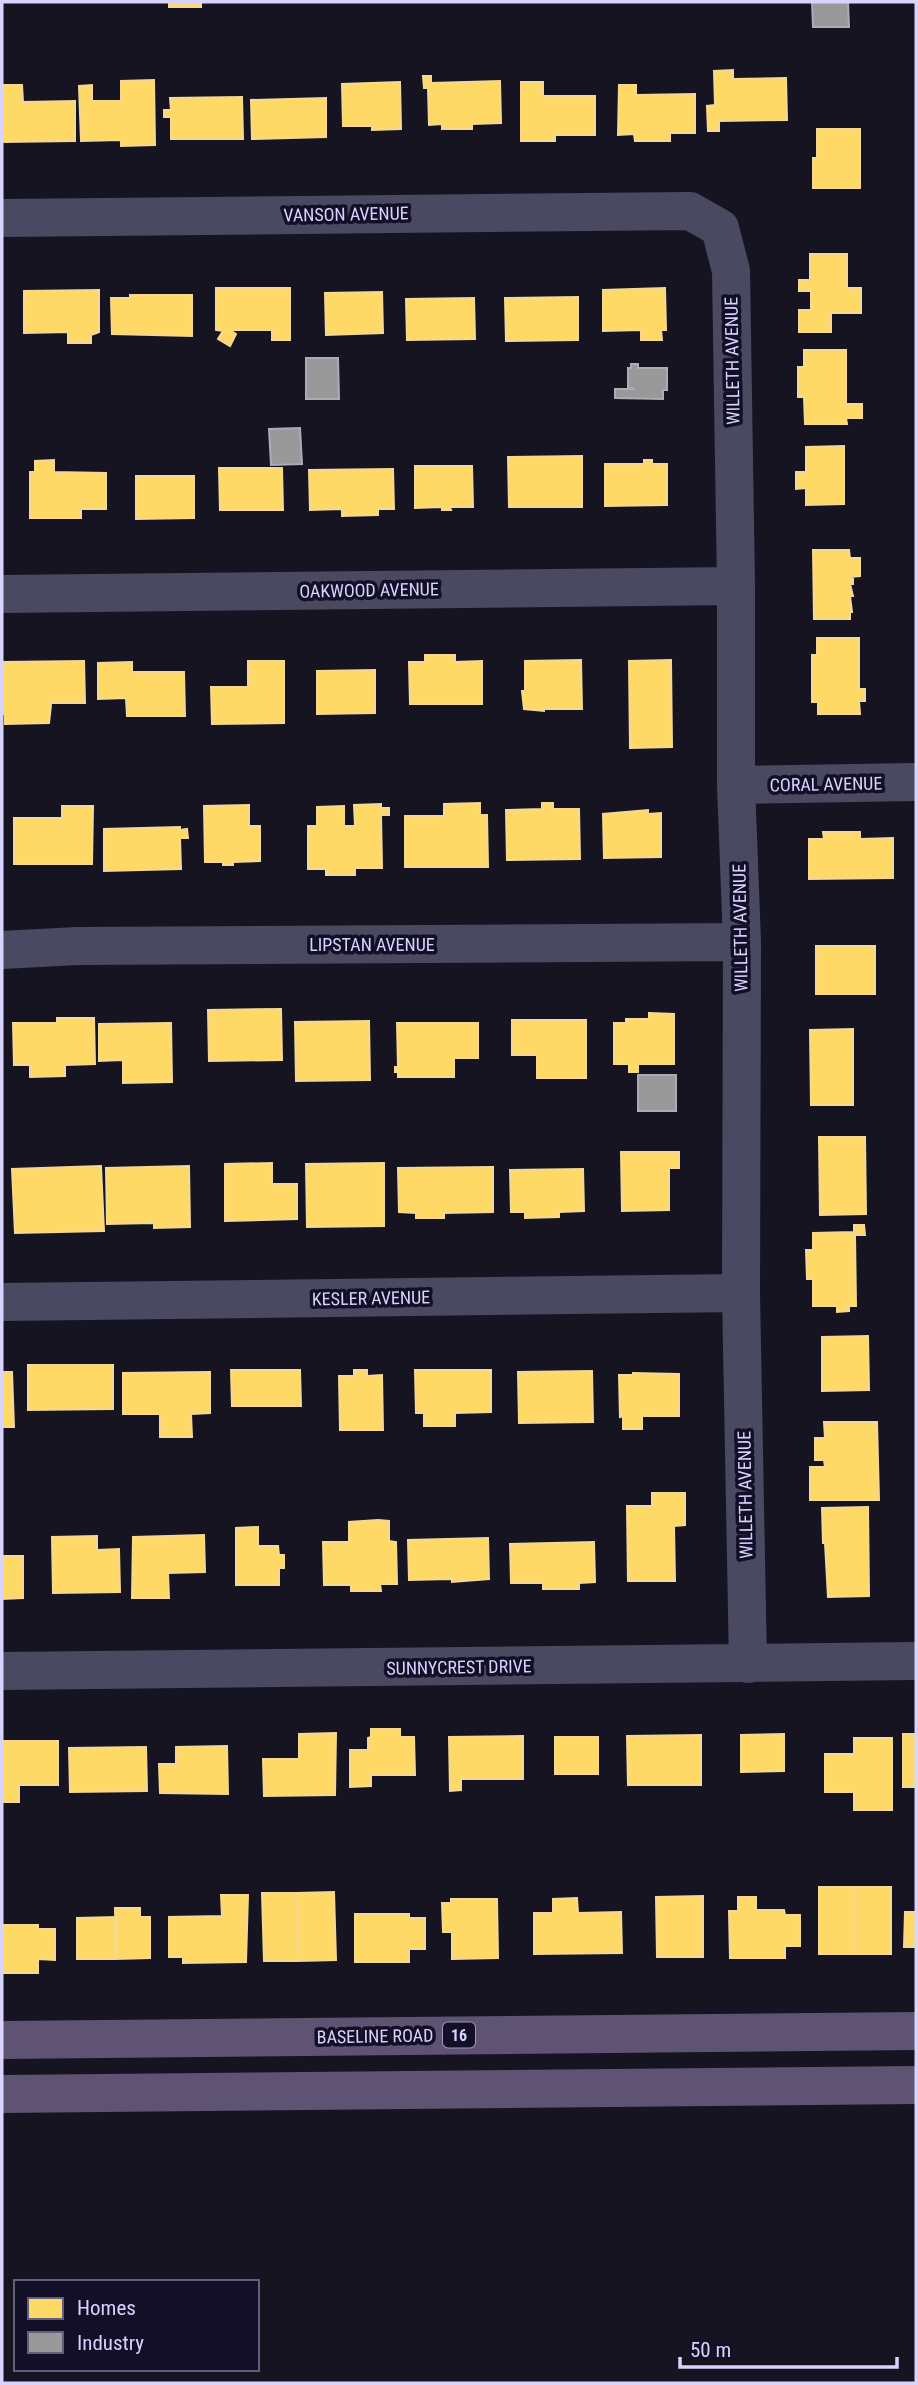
<svg xmlns="http://www.w3.org/2000/svg" width="918" height="2385" font-family="'Roboto Condensed',sans-serif">
  <rect width="100%" height="100%" fill="#161421"/>
  <path fill="#ffd966" stroke="#f4d894" stroke-width="2" d="M169,2h32v5h-32z
    M733,70v9l53,-1 1,42 -68,1v10h-11l-1,-25 8,-1 -1,-34z
    M423,76h8v7l69,-2 1,42 -29,1v5h-30v-5l-13,1 -1,-37h-4z
    M154,80l1,65 -34,1v-6l-40,1 -2,-55 13,-1v16h29v-20z
    M400,82l1,47 -29,1v-4h-29l-1,-42z
    M521,82h22v14h52v39h-40v6h-34z
    M2,85h20l1,17 52,-1v40l-73,1z
    M619,85h17v10l59,-1v39h-25v8h-35l-1,-7 -16,1z
    M242,97l1,42h-72v-22h-7v-7h7l-1,-12z
    M326,98v39l-74,2 -1,-39z
    M817,129h43v59h-47v-30h4z
    M810,254h37v34h14v25h-30v19h-32v-22h12v-19h-12v-11h11z
    M216,288h74v52h-18v-10h-42l6,4 -6,12 -12,-7 5,-8 -7,-1z
    M665,288l1,42h-5l1,10h-21v-10l-38,1v-41z
    M99,290v42l-8,3v8h-23v-11l-44,1v-42z
    M382,292l1,41 -57,2 -1,-42z
    M130,295h62v41l-80,-2 -1,-36h19z
    M578,297v43l-72,1 -1,-43z
    M474,298l1,41 -68,1 -1,-41z
    M804,350h42v54h16v14h-16l1,6h-42l-1,-27h-6v-30h6z
    M844,446v58l-38,1v-17l-10,1v-17h10v-25z
    M582,456v51h-73l-1,-50z
    M54,460v12l52,1v36h-25v9h-51v-46h5v-11z
    M644,460h8v4h15v41l-62,1v-42h39z
    M415,466h57l1,41h-23l1,3h-9v-3l-27,1z
    M219,468h63l1,42h-63z
    M393,469l1,40h-16v6l-36,1v-7l-32,1 -1,-40z
    M136,476h58v42l-58,1z
    M813,550h36l1,8h10v18l-10,1v2h3v5h-3l3,12h-3l2,16h-2v7h-36z
    M817,638h42v51h6v12h-6l1,13h-42v-12h-6v-47h5z
    M425,655h30v7l27,-1v43h-72l-1,-42h16z
    M581,660l1,49h-38v2l-20,-2 -2,-18h3v-30z
    M671,660l1,87 -42,1 -1,-87z
    M84,661l1,42h-36l2,2 -2,18 -44,1v-10h-3v-52z
    M248,661h36v62l-72,1 -1,-37h37z
    M132,662v10h52l1,44h-58l-1,-18 -28,1v-36z
    M375,670v43l-58,1v-43z
    M480,803v12h7l1,52h-83v-51h39v-12z
    M542,803h11v6h26l1,50 -73,1 -1,-50 36,-1z
    M381,804v4h8v7h-8l1,53h-27v7h-29v-6h-18v-43h9v-19l27,-1v20h11l-1,-21z
    M249,805v21h11v35l-27,1v3h-10v-3h-18l-1,-56z
    M62,806h31l-1,58h-78v-46h48z
    M648,810v4l13,-1v44l-57,1 -1,-44z
    M180,827v3l7,-1 1,9h-8l1,31 -77,2v-42z
    M823,832h37v7l33,-1v40l-84,1v-40h15z
    M816,946h59v48h-59z
    M281,1009l1,51 -73,1 -1,-51z
    M649,1013l25,1v50h-36v8h-9v-8h-15v-41h12v-4h23z
    M57,1018h37l1,46 -30,1v11l-35,1v-12h-16l-1,-42h44z
    M512,1020h74v58h-49v-23h-25z
    M369,1021l1,59 -74,1 -1,-59z
    M171,1023l1,59 -49,1v-23l-24,1v-37z
    M397,1023h81v35h-24v19h-56v-5h-3v-5h3z
    M853,1029v76h-42l-1,-75z
    M819,1137h46l1,77 -46,1z
    M621,1152h58v16h-10v42l-47,1z
    M272,1163v21h25v35l-72,2v-57z
    M384,1163v63l-77,1 -1,-63z
    M101,1166l3,65 -89,2 -3,-64z
    M189,1166l1,61 -36,1v-5l-47,1 -1,-56z
    M493,1167v45l-49,1v5h-28v-5l-17,-1 -1,-44z
    M583,1169l1,42 -25,1v5l-34,1v-6h-14l-1,-42z
    M854,1225h10l1,10h-10l1,71h-7v5l-12,1v-6h-24v-27h-6l-1,-29h7v-17l41,-1z
    M868,1336l1,54 -47,1v-54z
    M28,1365h85v44l-85,1z
    M231,1370h69l1,36h-69z
    M354,1370h13v6l15,-1 1,55h-43l-1,-54h15z
    M415,1370h76v42l-36,1v13h-31v-13h-8z
    M592,1371l1,51 -74,1 -1,-51z
    M2,1372h10l2,55h-12z
    M210,1372v41l-19,1 1,23h-32v-23h-37v-41z
    M633,1373l46,1v42h-37v13h-19v-13l-3,1 -1,-42h14z
    M824,1422h53l2,78h-69v-33h15l-1,-7h-9v-22h10z
    M652,1493h33v32l-11,1 1,55h-47l-1,-75h25z
    M868,1507l1,89 -41,1 -3,-54h-2l-1,-35z
    M378,1520l11,1v20l7,1 1,42h-17l1,7h-30v-6h-27l-1,-43h26v-20z
    M258,1527v19h20l1,9h5v13h-5v17h-43v-57z
    M204,1535l1,37 -37,1 1,25h-37l1,-61z
    M97,1536v14l22,-1 1,43 -67,1 -1,-56z
    M488,1538l1,41 -37,3v-3l-43,1 -1,-40z
    M594,1542l1,40 -16,1v6h-36v-6h-32l-1,-39z
    M2,1556h21v42l-21,1z
    M371,1729h29v8h14l1,38h-44v11l-21,1v-37h18v-12l3,-1z
    M336,1733l-1,62 -71,1 -1,-37h36v-25z
    M784,1734v37l-43,1v-37z
    M903,1734h13v53h-13z
    M701,1735v50h-73l-1,-49z
    M523,1736v43h-62v11l-11,1 -1,-54z
    M555,1737h43v37h-43z
    M854,1738h38v72h-38v-18h-29v-38h29z
    M2,1741h56v44h-39v17h-17z
    M227,1746l1,48 -68,-1 -1,-29h17v-17z
    M146,1747l1,44 -77,1 -1,-44z
    M819,1887h36v67h-36z
    M855,1887h36v67h-36z
    M334,1892l2,68 -38,1 -1,-68z
    M262,1893h35l1,68h-34z
    M221,1895h27l-2,67 -63,1v-6h-14v-40l53,-1z
    M703,1896v61h-46l-1,-60z
    M738,1897h18v13h28l1,5h15v31h-15v12h-55l-1,-47h9z
    M577,1898l1,15 43,-1 1,41 -88,1v-41h19v-14z
    M451,1899h46l1,59 -46,1v-27h-9l-1,-29h9z
    M115,1908h25v9h10v41l-34,1z
    M905,1912h11v35h-12z
    M355,1914h54v4h16v31h-16v13h-54z
    M116,1917v42h-39v-41z
    M2,1925h36v4h17v31l-17,-1v14h-36z"/>
  <path fill="#999" stroke="#acabb8" stroke-width="2" d="M812,2h36l1,25h-36z
    M306,358h32l1,41h-33z
    M631,364h7v4h29v22h-4v9l-48,-1v-9h20l-7,-1v-20h3z
    M300,428l2,36 -31,1 -2,-36z
    M638,1075h38v36h-38z"/>
  <g fill="none" stroke-linecap="round" stroke-linejoin="round">
    <path stroke="#4a4962" stroke-width="38" d="M2,218l688,-7 30,17 11,43 5,315v199l6,157 -1,351 7,371
      M2,594l734,-8
      M736,785l180,-3
      M2,950l75,-4 665,-4
      M2,1302l739,-9
      M2,1671l914,-10"/>
    <path stroke="#5e5373" stroke-width="38" d="M2,2040l914,-9
      M2,2094l914,-9"/>
  </g>
  <g text-anchor="middle" dominant-baseline="central" stroke-width="7" stroke-linejoin="round" paint-order="stroke">
    <rect fill="#130f26" stroke="#9e99be" stroke-width="2" x="443" y="2022.5" width="32" height="25" rx="5"/>
    <g font-size="16" font-weight="bold" fill="#d9d4ff">
      <text x="459" y="2035">16</text>
    </g>
    <g font-size="18" fill="#d9d4ff" stroke="#130f26">
      <text transform="translate(346 214) rotate(-1)">VANSON AVENUE</text>
      <text transform="translate(732 361) rotate(-91)">WILLETH AVENUE</text>
      <text transform="translate(369 590) rotate(-1)">OAKWOOD AVENUE</text>
      <text transform="translate(826 784) rotate(-1)">CORAL AVENUE</text>
      <text transform="translate(740 928) rotate(-91)">WILLETH AVENUE</text>
      <text x="372" y="944">LIPSTAN AVENUE</text>
      <text transform="translate(371 1298) rotate(-1)">KESLER AVENUE</text>
      <text transform="translate(745 1495) rotate(-91)">WILLETH AVENUE</text>
      <text transform="translate(459 1667) rotate(-1)">SUNNYCREST DRIVE</text>
      <text transform="translate(375 2036) rotate(-1)">BASELINE ROAD</text>
    </g>
  </g>
  <rect width="918" height="2385" fill="none" stroke="#d9d4ff" stroke-width="7"/>
  <rect x="14" y="2280" width="245" height="91" fill="#130f26" stroke="#625e7d" stroke-width="2"/>
  <rect x="28" y="2298" width="35" height="21" fill="#ffd966" stroke="#625e7d" stroke-width="2"/>
  <text x="77" y="2315" font-size="21" fill="#d9d4ff">Homes</text>
  <rect x="28" y="2332" width="35" height="21" fill="#999999" stroke="#625e7d" stroke-width="2"/>
  <text x="77" y="2350" font-size="21" fill="#d9d4ff">Industry</text>
  <path d="M680 2357v10h217v-10" fill="none" stroke="#d9d4ff" stroke-width="3.5"/>
  <text x="690" y="2357" font-size="21" fill="#d9d4ff" stroke="#130f26" stroke-width="5" paint-order="stroke">50 m</text>
</svg>
